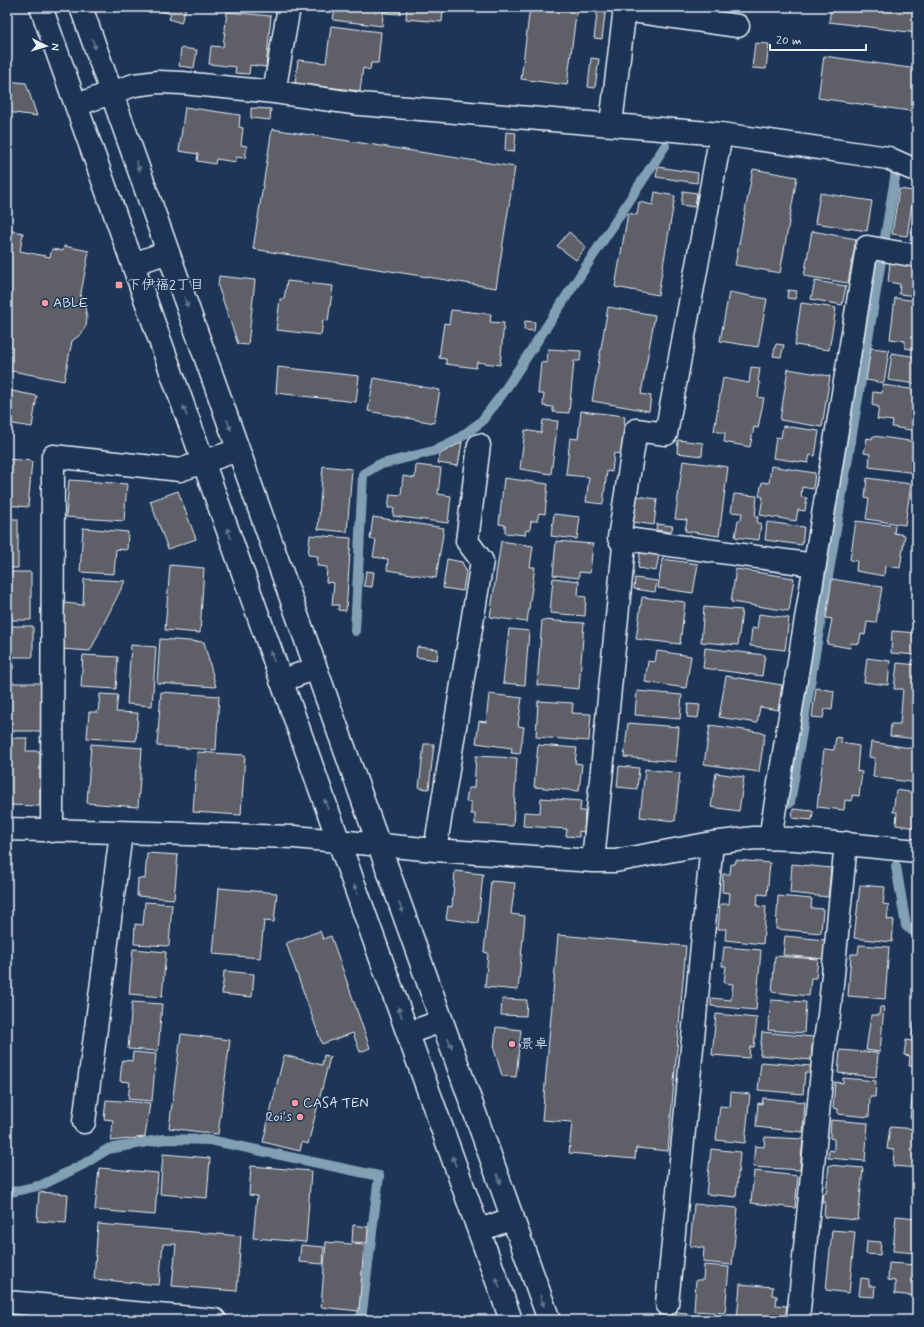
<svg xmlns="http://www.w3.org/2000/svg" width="924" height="1327" font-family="Mynerve,'Klee One',sans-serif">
  <rect width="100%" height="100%" fill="#1d3557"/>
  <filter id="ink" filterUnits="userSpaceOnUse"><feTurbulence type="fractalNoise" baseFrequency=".025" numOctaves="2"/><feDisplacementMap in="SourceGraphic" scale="8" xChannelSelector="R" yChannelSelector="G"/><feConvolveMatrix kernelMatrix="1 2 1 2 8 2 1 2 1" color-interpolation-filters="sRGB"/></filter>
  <g filter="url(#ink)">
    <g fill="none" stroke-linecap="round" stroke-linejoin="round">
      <path stroke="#839fb4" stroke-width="10" d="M355,631l8,-157 15,-9 55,-14 25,-12 23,-17 22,-29 162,-247
        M790,803l105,-625 1,-18
        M896,866l10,60 11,8
        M7,1193l35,-8 42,-21 24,-15 56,-10 46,1 169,36 -18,144"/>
    </g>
    <path fill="#5e5e68" stroke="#e8f1f8" d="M127,7h12l-1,3z
      M147,7h39l-5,16 -12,-4 2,-5z
      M335,7h49l-2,19 -49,-6z
      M386,7h15l-1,7 -15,-1z
      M407,7h36l-1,15 -36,-3z
      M530,7h47l-10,78 -46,-6z
      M598,7h8l-4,32 -8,-1z
      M831,7h86v26l-88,-11z
      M227,12l44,4 -5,51 -16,-2 -1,9 -14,-1 1,-6 -27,-3 2,-18 12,1z
      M7,26l4,1 -4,24z
      M331,26l50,6 -3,31h-7l-1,7 -7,-2 -3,23 -65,-8 3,-23 28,3z
      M755,43l14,1 -3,25 -14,-1z
      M181,48l16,2 -3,18 -15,-2z
      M824,56l93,13v43l-99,-14z
      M591,58l8,1 -4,29 -7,-1z
      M7,81l19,2 11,33 -30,-4z
      M185,107l55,8 -1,12 4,1 -2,17 6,1 -2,12 -9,-1v5l-20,-3 -1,5 -18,-3 1,-7 -19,-3z
      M251,108l20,1 -1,11 -19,-2z
      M272,129l243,38 -19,121 -243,-39z
      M506,132l10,1 -2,19 -9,-1z
      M658,167l40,6 -1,10 -41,-6z
      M753,169l44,8 -17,96 -45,-8z
      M899,189l15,2 -7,45 -15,-2z
      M683,191l14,2 -2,14 -14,-2z
      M655,192l20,4 -17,99 -43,-8 13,-74 9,2 2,-13 14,3z
      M820,193l52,8 -5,30 -52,-8z
      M917,198v43l-7,-1z
      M7,230l16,3 -3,18 30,6 2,-8 11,2 1,-5 25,5 -9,47 5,9 2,10 -1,9 -5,8 -9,7 -8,40 -57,-11z
      M812,231l44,8 -8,44 -44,-7z
      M569,232l17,15 -10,13 -19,-14z
      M890,262l27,4v30l-18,-2 1,-10 -12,-2z
      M219,276l36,4 -7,65 -10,-1 -20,-58z
      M287,281l46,5 -5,35 -5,-1 -2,15 -45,-5 4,-31h4z
      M815,281l31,5 -4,19 -31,-6z
      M788,290l9,1 -2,8 -8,-1z
      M729,292l38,7 -9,48 -38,-6z
      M895,298l22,3v49l-12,-2v-7l-15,-2z
      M801,303l35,5 -7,42 -34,-5z
      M608,307l47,8 -14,79 10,2 -2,15 -57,-10z
      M451,310l40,4 -1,8 14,1 -4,42 -23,-3 -1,6 -30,-4v-5l-7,-1 5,-35 5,1z
      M525,321l10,1 -1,9 -10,-1z
      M776,344l8,1 -3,12 -8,-1z
      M871,348l18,2 -5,33 -18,-3z
      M548,349l33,2 -1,10h-6l-5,52 -16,-1v-5l-10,-1 1,-12h-6l3,-32 6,1z
      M892,353l25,4v27l-29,-4z
      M278,367l81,9 -3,26 -80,-9z
      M751,367l9,1 -2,14 2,1 -2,14 6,1 -6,30 -4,-1 -4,20 -26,-5 1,-9 -11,-2 9,-53 26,5z
      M788,369l42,7 -8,51 -42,-7z
      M374,378l66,12 -6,33 -66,-12z
      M883,385l34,5v41l-25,-4 1,-6 -16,-2 2,-12 -7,-2 1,-13 9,1z
      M7,390l30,6 -5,31 -25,-4z
      M581,411l44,5 -4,38 -7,-1 -2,19 -5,-1 -4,33 -17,-2 3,-25 -23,-2 4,-37 8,1z
      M543,420l15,1 -7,53 -31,-5 5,-39 16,3z
      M783,426l36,5 -4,25 -5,-1 -2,8 -35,-5 3,-21 5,1z
      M873,436l44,6 -1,31 -47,-6 1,-13 -6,-1 3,-15 5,1z
      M678,440l25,3 -1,13 -25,-3z
      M462,442l-4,24 -20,-3 2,-9z
      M7,459l25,2 -4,46 -21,-2z
      M683,461l45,6 -9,69 -34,-5 2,-11 -12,-1z
      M416,465l25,3 -3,26 13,2 -3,27 -55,-7 1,-8h-6l2,-14 11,1 2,-19 12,2z
      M323,466l29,3 -5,63 -29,-3z
      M771,466l44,7 -2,16 -11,-2 -1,10 6,1 -2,13 -7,-1 -2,11 -36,-6 3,-18 -4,-1 3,-14 7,1z
      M504,478l44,6 -3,30 -6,-1 -2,8h-6l-1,9h-4l-1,5 -20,-2v-8l-6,-1z
      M867,478l44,6 -6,41 -39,-6 3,-20 -4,-1z
      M69,480l58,4 -3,37 -58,-4z
      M178,491l18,48 -28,10 -18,-48z
      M734,494l23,2 -2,21h3l-1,6h4l-2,17 -24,-3 3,-17h3l1,-7 -11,-1z
      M637,496l20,3 -3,26 -21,-3z
      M554,514l26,3 -3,22 -26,-3z
      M373,517l71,11 -8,50 -49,-8 1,-11 -15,-2 3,-17 -6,-1z
      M7,519h11v49h-11z
      M856,521l39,5 -1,7 11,2 -5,33 -15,-2 -1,10 -28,-5 1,-10 -7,-1z
      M767,522l37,5 -2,18 -37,-5z
      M657,524l16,2 -2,6 -15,-2z
      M83,528l45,4 -1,18 -11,-1 -2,25 -34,-2z
      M310,535l41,3 -5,73 -8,-1 1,-5h-7l2,-22 -8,-1 1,-15 -10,-1 1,-10 -10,-1z
      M501,541l32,5 -3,21h5l-8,55 -37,-5z
      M556,541l37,3 -3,29 -11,-1v6l-26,-3z
      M640,552l19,3 -3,16 -18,-3z
      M447,559l15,3 4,9 -3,20 -20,-3z
      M662,559l36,5 -5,29 -35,-5z
      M170,565l34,3 -4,65 -35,-3z
      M736,569l58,9 -5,33 -58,-9z
      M366,571l8,1 -2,15 -8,-1z
      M7,572h24v48h-24z
      M553,578l26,3 -1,15 8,1 -1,19 -35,-3z
      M635,578l22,3 -2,11 -21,-3z
      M84,579l41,2 -35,70 -28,-2 3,-46 18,2z
      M832,579l50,8 -6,36 -9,-1 -2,13 -4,-1 -2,10 -8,-1 -1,5 -23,-4 5,-25 -6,-1z
      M642,597l43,5 -5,42 -44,-5z
      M704,607l38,3 -4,35 -37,-3z
      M759,614l30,4 -4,32 -35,-4 2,-18 5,1z
      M542,620l42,3 -5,66 -42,-4z
      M7,626h26v31h-20v12h-6z
      M509,629l20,2 -4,54 -22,-2z
      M892,631l25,2v22l-26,-2z
      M160,639l44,3 12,45 -59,-4z
      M131,645l25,2 -4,59 -25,-2z
      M417,647l21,2 -1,11 -21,-3z
      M705,648l60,7 -3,21 -59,-8z
      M657,651l34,5 -5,32 -41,-6 3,-21 7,1z
      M83,655l35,2 -2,32 -35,-2z
      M867,658l23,3 -2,24 -24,-3z
      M897,663l20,2v74l-27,-3 1,-12h9l3,-35h-9z
      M726,676l56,9 -4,25 -18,-3 -3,16 -38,-6z
      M7,683h34v48h-34z
      M816,688l18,3 -2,19 -7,-1 -2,9 -11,-1z
      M637,691l45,4 -2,24 -45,-4z
      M161,692l58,4 -3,54 -59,-4z
      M100,694l18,1 -2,17 22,1 -2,28 -49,-3 2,-26h9z
      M489,694l33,4 -4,28 6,1 -4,27 -9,-1 1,-5 -36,-5 3,-22 7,1z
      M538,701l35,2 -1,10 19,1 -2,27 -53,-4z
      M688,704l12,1 -2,13 -11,-1z
      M628,723l51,4 -3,35 -52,-5z
      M710,725l55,8 -6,39 -55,-8z
      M836,737l5,1v5l18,3 -2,25 5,1 -3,24 -7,-1v6l-7,-1 -1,10 -27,-3 7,-58 10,1z
      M7,738h20l-1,13h14v55l-33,-1z
      M871,742l46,7v34l-44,-6 2,-19 -6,-1z
      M91,744l51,4 -4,59 -51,-4z
      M424,744h10l-5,45 -10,-1z
      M538,745l39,3 -2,15 7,1 -3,27 -45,-4z
      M197,752l48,3 -4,60 -48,-3z
      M476,756l41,2 -4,68 -38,-2v-10h-4v-12h-5l2,-14h6z
      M619,766l20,2 -2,21 -20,-2z
      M645,769l35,4 -5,48 -35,-4z
      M716,773l28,4 -5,34 -28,-4z
      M896,790l21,3v35l-21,-3 1,-13h-4z
      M541,798l40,3 -1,10h5l-1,21 -5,-1v6l-13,-1 1,-7 -44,-3 1,-14 16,1z
      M793,809l20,2 -1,9 -20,-2z
      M147,853l31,2 -4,44 -37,-3 1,-18 7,1z
      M736,860l34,3 -3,32 -9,-1 -1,12 9,1 -3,37 -38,-4 1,-11h-8l2,-25h9l1,-11 -8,-1 1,-18h7l1,-10h4z
      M792,864l39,4 -3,29 -38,-4z
      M455,871l28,3 -5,49 -32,-4 2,-13 4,1z
      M491,881l24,2 -4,31 14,2 -7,74 -33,-3 3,-34 -4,-1z
      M860,885l25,2 -2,17 6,1 -2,14 7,1 -2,22 -38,-4z
      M219,888l58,5 -3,29 -10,-1 -4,37 -47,-4z
      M778,896l34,3 -1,9 12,1 -2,24 -45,-4z
      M145,902l27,2 -3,42 -35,-2 1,-20 8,1z
      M320,931l3,8 8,-3 39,112 -10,4 -7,-19 -31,11 -36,-101z
      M558,935l128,11 -18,205 -32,-3 -1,11 -66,-6 3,-31 -30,-2z
      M785,936l40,4 -1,19 -41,-4z
      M859,945l30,2 -4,52 -37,-3 3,-42h7z
      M724,947l37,3 -5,60 -45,-4v-8l20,2 2,-16 -9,-1 2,-17h-4z
      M133,949l33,3 -4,45 -33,-3z
      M775,956l43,3 -2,19h-5l-2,18 -37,-4z
      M224,971l30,3 -2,23 -30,-3z
      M502,999l25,1 -1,16 -25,-1z
      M771,1000l35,2 -2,31 -36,-3z
      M132,1002l30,2 -4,47 -30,-2z
      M880,1007h4l-4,45 -14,-2 5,-35h8z
      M716,1014l41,4 -3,29h-4l-1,11 -37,-3z
      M914,1021h3v45h-8l1,-10 -6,-1 2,-15 6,1z
      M496,1027l25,3 -5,47 -14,-1 -8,-27z
      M762,1032l51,5 -2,23 -51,-5z
      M181,1034l49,6 -12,94 -49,-6z
      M840,1050l38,3 -2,24 -38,-4z
      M133,1052l23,2 -4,47 -24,-2 2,-17 -10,-1 2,-21 10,1z
      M284,1055l38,10 2,-10 6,2 -22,87 -6,-2 -2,9 -37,-9z
      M761,1062l50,4 -1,7h-5l-2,21 -45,-4z
      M843,1078l33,3 -1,16h-5l-1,20 -31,-3v-5l-5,-1 2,-26 8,1z
      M914,1078h3v41l-7,-1z
      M731,1092l19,2 -5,49 -29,-3 4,-34 10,1z
      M763,1098l42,4 -2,30 -47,-5 2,-24 4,1z
      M106,1100l44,3 -5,34 -34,4 2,-21 -9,-1z
      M831,1120l37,3 -3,38 -37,-3 1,-8 5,1v-12l-4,-1z
      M890,1127l27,2v39l-24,-2 1,-16 -7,-1z
      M765,1137l38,2 -3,31 -47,-3 2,-21 9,1z
      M711,1149l29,3 -4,45 -30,-3z
      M163,1154l47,4 -3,40 -47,-4z
      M829,1165l34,3 -5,52 -34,-3 1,-15h-3l1,-9h3z
      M251,1166l60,5 -5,71 -53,-4 4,-42 -8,-1z
      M99,1168l59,5 -3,42 -60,-5z
      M754,1171l44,5 -3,32 -44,-5z
      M39,1192l29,2 -2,29 -29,-2z
      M694,1204l44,4 -6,57 -29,-3 1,-14 -14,-2z
      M896,1216l21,2v35l-24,-2z
      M98,1224l143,12 -4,55 -65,-5 4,-42h-13l-4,41 -65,-6z
      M353,1225l15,2 -1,16 -15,-1z
      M832,1230l23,2 -6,61 -23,-3z
      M867,1241l14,1 -1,13 -14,-1z
      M326,1242l38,3 -5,66 -38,-4z
      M301,1245l23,2 -1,17 -24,-2z
      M889,1263l28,2v31l-22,-2v-13l-7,-1z
      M704,1265l25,2 -4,46 -31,-2 2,-31h7z
      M861,1278l8,1v7h6l-1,11 -15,-1z
      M740,1284l33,3 -1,8 5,1 -1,9 11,1 -2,14h-48z
      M659,1310l28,3 -1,7h-28z
      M7,1313l29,3v4h-29z
      M693,1316l33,3v1h-33z"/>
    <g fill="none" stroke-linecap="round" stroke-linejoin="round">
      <defs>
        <path id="minor" d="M41,7l323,905 147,408
          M81,7l270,760 198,553
          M625,10l113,16
          M274,92l15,-85
          M76,105l58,-20 24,-3 24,1 92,9 86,12 361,30 -55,300 -30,-4 -17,108 5,8 -31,315
          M611,124l14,-117
          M721,134l167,24 29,13
          M133,264l35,-12
          M619,538l196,27
          M281,681l35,-13
          M7,829l287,8 141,13 158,11h22l97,-18 42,-5 41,1 122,12
          M52,831l1,-375 127,14 58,-20
          M770,838l97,-591 50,9
          M435,850l47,-289 -15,-20 12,-96
          M408,1033l34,-12
          M84,1122l37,-289
          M480,1230l33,-12
          M7,1302l208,18
          M667,1304l45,-461
          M798,1320l27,-280 4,-25 17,-172"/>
      </defs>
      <use href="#minor" stroke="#e8f1f8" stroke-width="25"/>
      <use href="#minor" stroke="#1d3557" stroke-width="22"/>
    </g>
    <defs><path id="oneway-solid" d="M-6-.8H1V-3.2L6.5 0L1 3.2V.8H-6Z"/></defs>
    <g fill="#64778f">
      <use href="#oneway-solid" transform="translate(94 44) rotate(71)"/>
      <use href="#oneway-solid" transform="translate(138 166) rotate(70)"/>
      <use href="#oneway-solid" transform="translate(186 302) rotate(70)"/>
      <use href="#oneway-solid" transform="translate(185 411) rotate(-110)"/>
      <use href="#oneway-solid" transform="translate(229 425) rotate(70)"/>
      <use href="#oneway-solid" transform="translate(229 533) rotate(-110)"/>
      <use href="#oneway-solid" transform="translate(272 656) rotate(-110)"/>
      <use href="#oneway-solid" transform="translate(326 804) rotate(-110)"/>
      <use href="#oneway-solid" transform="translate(356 890) rotate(-109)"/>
      <use href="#oneway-solid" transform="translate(401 908) rotate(70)"/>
      <use href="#oneway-solid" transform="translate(400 1012) rotate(-110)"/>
      <use href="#oneway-solid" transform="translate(450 1043) rotate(70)"/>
      <use href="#oneway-solid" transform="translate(454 1161) rotate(-110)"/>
      <use href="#oneway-solid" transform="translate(499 1179) rotate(70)"/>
      <use href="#oneway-solid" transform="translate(498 1283) rotate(-109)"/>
      <use href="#oneway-solid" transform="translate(542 1301) rotate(71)"/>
    </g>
  </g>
  <g fill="#ff9aa2" stroke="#1d3557" stroke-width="1.5">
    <rect x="115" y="281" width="8" height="8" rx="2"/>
    <circle cx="45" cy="303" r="4"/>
    <circle cx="512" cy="1044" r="4"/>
    <circle cx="295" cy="1103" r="4"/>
    <circle cx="300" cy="1117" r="4"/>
  </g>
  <g text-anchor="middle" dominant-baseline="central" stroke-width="3" stroke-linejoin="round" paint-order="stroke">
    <g font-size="14" fill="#e8f1f8" stroke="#1d3557" text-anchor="start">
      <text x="127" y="285">下伊福2丁目</text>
      <text x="53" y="303">ABLE</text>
      <text x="520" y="1044">景卓</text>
      <text x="303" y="1103">CASA TEN</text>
      <text x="292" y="1117" text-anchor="end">Roi's</text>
    </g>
  </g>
  <rect width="924" height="1327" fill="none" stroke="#1d3557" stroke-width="24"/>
  <rect x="12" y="12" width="900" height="1303" fill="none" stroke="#e8f1f8" stroke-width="1.5" filter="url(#ink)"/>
  <g transform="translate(46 46) rotate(95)" stroke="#1d3557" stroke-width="3" paint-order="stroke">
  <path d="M0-3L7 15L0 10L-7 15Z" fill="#e8f1f8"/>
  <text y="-6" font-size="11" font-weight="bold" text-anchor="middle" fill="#e8f1f8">N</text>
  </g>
  <path d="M770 44v6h96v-6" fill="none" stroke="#e8f1f8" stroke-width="2"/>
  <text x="776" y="44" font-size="12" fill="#e8f1f8" stroke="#1d3557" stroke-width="3" paint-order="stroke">20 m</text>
</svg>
